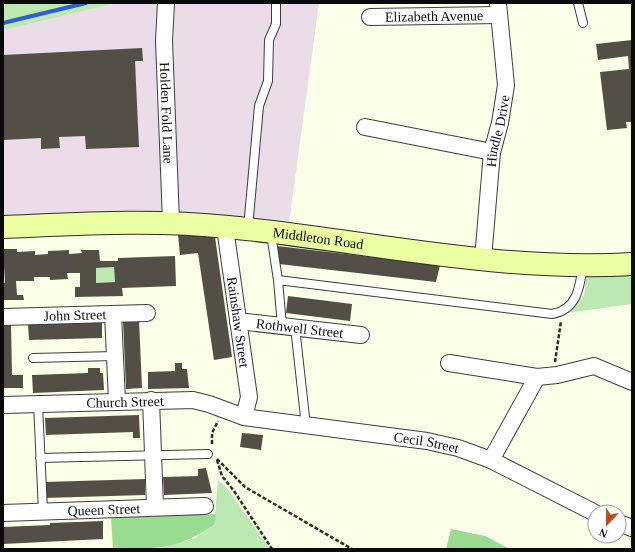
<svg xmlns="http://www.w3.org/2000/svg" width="635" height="552" font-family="Georgia,serif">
  <rect width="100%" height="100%" fill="#fcffe7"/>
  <path fill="#eadde7" d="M3,3h316l-30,220 -125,-11 -161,3z"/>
  <path fill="#bce9b1" d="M3,3h113l-113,27z
    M114,267l1,15 -19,1v-15z
    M632,271v33l-65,9 17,-18 3,-22z
    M218,480l8,7 44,62h-114l39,-11 19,-13z"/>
  <path fill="#99db90" d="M216,514l-2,11c-37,25 -58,24 -101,24l-2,-31z
    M451,529l34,7 25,13h-64z"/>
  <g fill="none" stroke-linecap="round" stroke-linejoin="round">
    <path stroke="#2f5cd1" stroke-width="4" d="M3,23l83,-20"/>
  </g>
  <path fill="#534f46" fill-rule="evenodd" d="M632,40v82h-6l1,6 -20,2 -7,-58 29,-3 -1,-13 -30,4 -2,-16z
    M142,48l1,13h-8l4,86 -53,2 -1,-13 -26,1 1,11 -19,1v-11l-38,2v-85z
    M178,234l37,3 17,120 -18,3 -16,-107 -18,2z
    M277,246l163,19 -4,17 -157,-18z
    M3,249h14v3l18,-1v4l13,-1v-3l21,-1v4l13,-1 -1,-3h18l1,11h18v-3l57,-2 1,30 -54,2 1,8 -48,1v-10h5v-14h-13l1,6 -18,1v-3h-16v4h-18l1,14h6l1,5h-21v-17h2zM114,267l1,15 -19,1v-15z
    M288,296l64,8 -2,17 -64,-8z
    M139,320l3,68 -16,1 -3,-68z
    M102,321v17l-73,2 -1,-16z
    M3,325h8l1,50h11v13h-20z
    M175,363h7v6h5l2,19 -41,1v-17l27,-1z
    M88,368h12v5h3l1,17 -71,3 -1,-18 56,-2z
    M139,415l1,23h-7v-6l-87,3 -1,-17z
    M242,433l21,2 -2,15 -21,-3z
    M206,468l6,25 -48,2 -1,-18 35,-1v-7z
    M145,479v16l-101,3v-16z
    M103,521v18l-100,5v-17l47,-2v-2z"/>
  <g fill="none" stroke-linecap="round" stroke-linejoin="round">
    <defs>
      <path id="lane" d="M578,3l5,20
        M248,228l11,-122 9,-25 1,-41 7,-16v-21
        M271,234l7,46
        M282,326l-4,-46 274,34c25,-4 28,-27 31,-49
        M295,327l11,99
        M33,358l82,-2
        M38,404l5,107
        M40,458l168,-4"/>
      <g id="street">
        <path id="s1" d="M166,3l-2,38 7,181"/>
        <path id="s2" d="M370,17l129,-2"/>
        <path d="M365,127l127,25"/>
        <path id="s3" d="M227,227l-1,8 23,162 -5,20"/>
        <path id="s4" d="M483,259l9,-107 8,-29 6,-38 -8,-82"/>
        <path d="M113,314l4,87"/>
        <path id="s5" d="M3,317l144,-4"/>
        <path id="s6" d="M238,321l123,14"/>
        <path d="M449,363l88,14 20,-2 37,-9 38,16"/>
        <path d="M151,400l4,107"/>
        <path id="s7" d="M3,405l190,-5 16,4 35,13 183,24 31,7 33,12 104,53"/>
        <path d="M491,460l46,-83"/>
        <path id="s8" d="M3,513l202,-7"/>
        <path d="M619,523l13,5"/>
      </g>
      <g id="secondary">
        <path id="s9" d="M3,227c75,-3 150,-8 225,0 134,13 269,45 404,37"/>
      </g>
    </defs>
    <use href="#lane" stroke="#3d3d3d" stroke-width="10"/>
    <use href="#street" stroke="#3d3d3d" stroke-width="18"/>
    <use href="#secondary" stroke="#2c2c2c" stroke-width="24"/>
    <path stroke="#2c2c2c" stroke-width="2.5" stroke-dasharray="4 2" stroke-linecap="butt" d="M555,362l6,-41
      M212,444v-11l6,-12
      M217,459l28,28 107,62
      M217,460l5,16 12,15 38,58"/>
    <use href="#lane" stroke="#fff" stroke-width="8"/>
    <use href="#street" stroke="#fff" stroke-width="16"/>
    <use href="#secondary" stroke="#ebffa2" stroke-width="22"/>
  </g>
  <g text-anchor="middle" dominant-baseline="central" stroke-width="4" stroke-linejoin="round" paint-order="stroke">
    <g font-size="14" fill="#0a0a0a" stroke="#fff">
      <text stroke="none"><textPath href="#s2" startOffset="64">Elizabeth Avenue</textPath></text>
      <text stroke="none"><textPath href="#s1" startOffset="110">Holden Fold Lane</textPath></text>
      <text stroke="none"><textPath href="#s4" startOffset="129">Hindle Drive</textPath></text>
      <text stroke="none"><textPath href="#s9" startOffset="316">Middleton Road</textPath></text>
      <text stroke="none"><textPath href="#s5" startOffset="72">John Street</textPath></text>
      <text stroke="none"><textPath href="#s3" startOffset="96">Rainshaw Street</textPath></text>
      <text stroke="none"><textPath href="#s6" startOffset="62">Rothwell Street</textPath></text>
      <text stroke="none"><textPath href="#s7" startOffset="122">Church Street</textPath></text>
      <text stroke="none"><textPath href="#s7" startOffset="428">Cecil Street</textPath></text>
      <text stroke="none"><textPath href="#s8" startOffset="101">Queen Street</textPath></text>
    </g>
  </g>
  <rect width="635" height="552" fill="none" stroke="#0a0a0a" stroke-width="8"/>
  <g transform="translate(607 524) rotate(202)"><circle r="19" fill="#ffffff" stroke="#9d9d9d"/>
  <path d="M0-3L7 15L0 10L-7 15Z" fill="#bd4b1f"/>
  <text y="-6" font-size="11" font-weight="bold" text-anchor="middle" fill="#0a0a0a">N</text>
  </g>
</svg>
